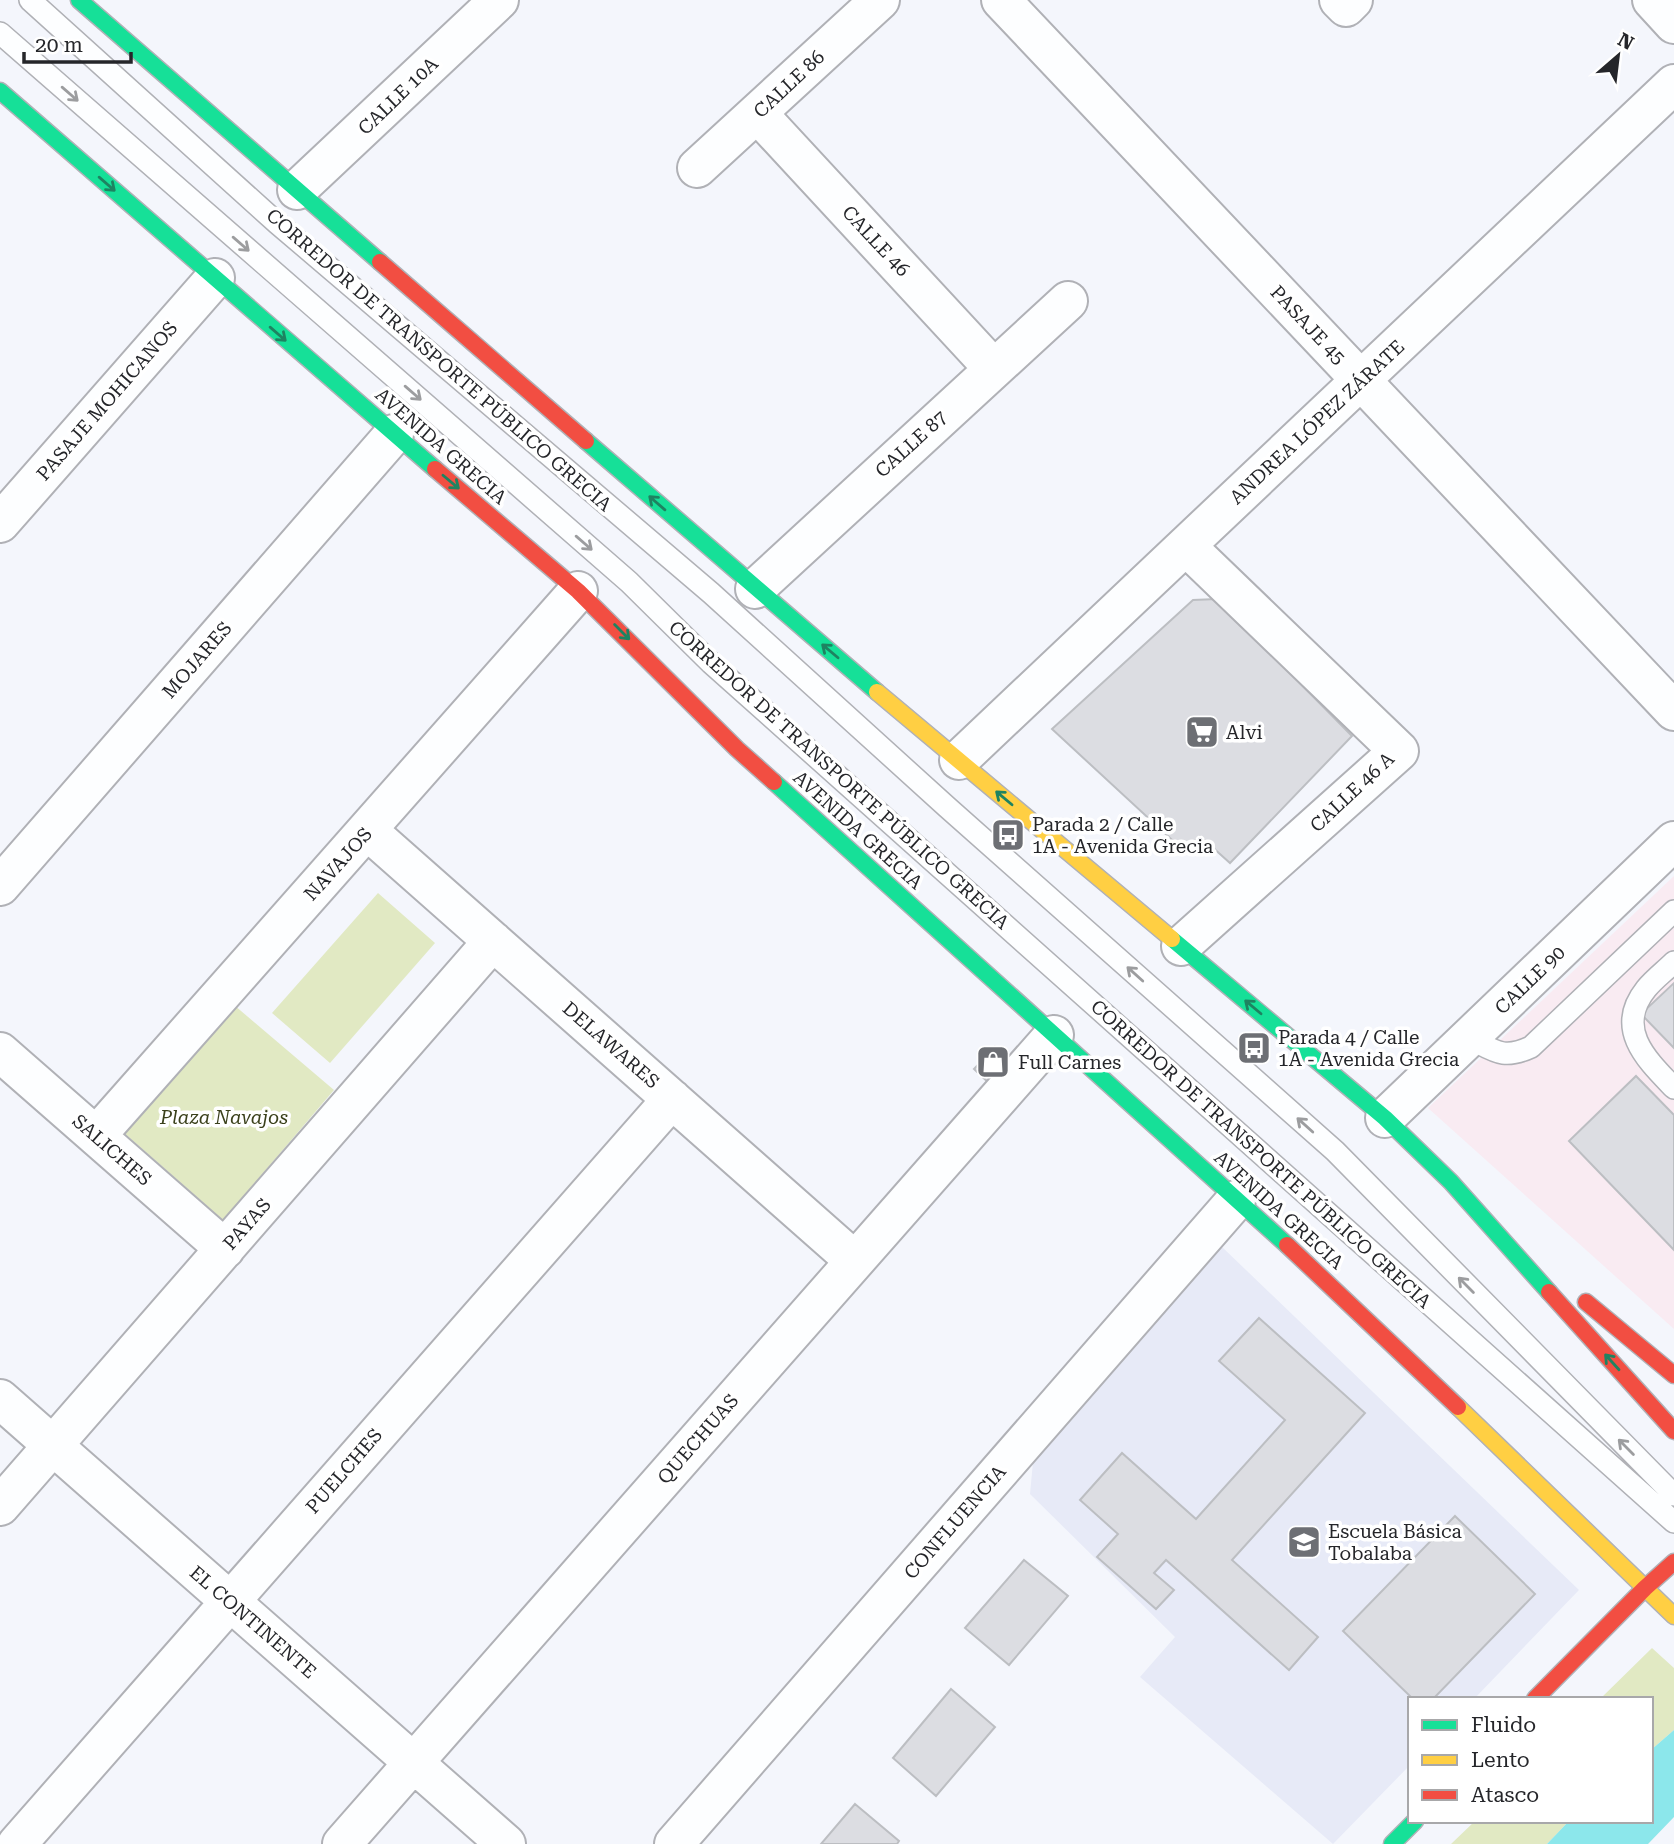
<svg xmlns="http://www.w3.org/2000/svg" width="1674" height="1844" font-family="'Roboto Serif',serif">
  <rect width="100%" height="100%" fill="#f4f6fc"/>
  <path fill="#f9ebf2" d="M1674,876v453l-246,-221z"/>
  <path fill="#e7eaf7" d="M1221,1246l358,344 -105,109h-64v66l-77,79 -193,-167 35,-40 -145,-143 3,-32z"/>
  <path fill="#e1e9c3" d="M378,893l57,50 -105,120 -58,-50z
    M234,1005l100,85 -111,130 -100,-88z
    M1652,1648l22,20v62l-23,20v-51h-51z
    M1475,1821h94l-22,23h-96z"/>
  <path fill="#8ce7eb" d="M1674,1730v87l-26,27h-101l22,-23h82v-71z"/>
  <path fill="#dcdde2" stroke="#bcbec2" stroke-width="2" d="M1217,599l135,137 -122,127 -30,-27 -16,15 -132,-122 141,-129z
    M1674,983v65l-33,-34z
    M995,1047l10,9 1,13 -15,16 -17,-16z
    M1636,1076l38,39v135l-105,-109z
    M1259,1318l106,95 -133,147 86,77 -29,33 -123,-110 -12,13 20,17 -18,19 -59,-52 21,-23 -38,-34 42,-47 74,66 89,-99 -66,-59z
    M1455,1516l80,78 -102,105h-20l-70,-68z
    M1024,1560l44,36 -59,69 -44,-37z
    M951,1689l44,38 -59,69 -43,-38z
    M855,1804l44,37 -2,3h-76z"/>
  <g fill="none" stroke-linecap="round" stroke-linejoin="round">
    <defs>
      <path id="lane" d="M30,0l247,223 434,370 236,214 388,344 339,344
        M0,33l629,549 82,81 963,859
        M1674,962c-9,9 -20,17 -28,27 -32,40 1,71 28,99
        M1469,1038c26,13 34,22 62,9l143,-136"/>
      <path id="street" d="M1001,0l673,711
        M1339,0l7,7 7,-7
        M1652,0l22,24
        M757,113l237,256
        M697,168l183,-168
        M297,190l202,-190
        M0,523l215,-245
        M755,589l313,-288
        M959,760l715,-676
        M367,830l488,431
        M0,886l394,-452
        M1181,946l218,-195 -213,-205
        M0,1052l225,197
        M1385,1118l289,-277
        M96,1136l482,-545
        M0,1399l506,445
        M0,1506l493,-565
        M17,1844l655,-745
        M342,1844l712,-809
        M674,1844l562,-644"/>
      <path id="fast" d="M79,0l301,262
        M0,91l435,378
        M586,441l291,251
        M774,782l513,463
        M1172,939l213,179 66,64 98,110
        M1392,1844l23,-23"/>
      <path id="slow" d="M877,692l295,247
        M1458,1407l216,209"/>
      <path id="jam" d="M380,262l206,179
        M435,469l143,122 159,158 37,33
        M1287,1245l171,162
        M1549,1292l125,139
        M1586,1302l88,73
        M1535,1699l110,-111 29,-26"/>
    </defs>
    <use href="#lane" stroke="#b0b1b6" stroke-width="24"/>
    <use href="#street" stroke="#b0b1b6" stroke-width="42"/>
    <use href="#fast" stroke="#b0b1b6" stroke-width="19"/>
    <use href="#slow" stroke="#b0b1b6" stroke-width="19"/>
    <use href="#jam" stroke="#b0b1b6" stroke-width="19"/>
    <use href="#lane" stroke="#fdfeff" stroke-width="21"/>
    <use href="#street" stroke="#fdfeff" stroke-width="38"/>
    <use href="#fast" stroke="#16e098" stroke-width="16"/>
    <use href="#slow" stroke="#ffcf43" stroke-width="16"/>
    <use href="#jam" stroke="#f24e42" stroke-width="16"/>
  </g>
  <defs><path id="oneway-shaft" d="M-6 0H5M1.5-3L5.5 0L1.5 3" fill="none" stroke-width="1.6" stroke-linecap="round" stroke-linejoin="round" transform="scale(1.75)"/></defs>
  <g stroke="#9c9d9f">
    <use href="#oneway-shaft" transform="translate(70 94) rotate(41)"/>
    <use href="#oneway-shaft" transform="translate(241 244) rotate(41)"/>
    <use href="#oneway-shaft" transform="translate(413 393) rotate(41)"/>
    <use href="#oneway-shaft" transform="translate(584 543) rotate(41)"/>
    <use href="#oneway-shaft" transform="translate(1135 974) rotate(-138)"/>
    <use href="#oneway-shaft" transform="translate(1305 1125) rotate(-138)"/>
    <use href="#oneway-shaft" transform="translate(1466 1285) rotate(-135)"/>
    <use href="#oneway-shaft" transform="translate(1626 1447) rotate(-135)"/>
  </g>
  <g stroke="#1e8361">
    <use href="#oneway-shaft" transform="translate(107 184) rotate(41)"/>
    <use href="#oneway-shaft" transform="translate(278 334) rotate(41)"/>
    <use href="#oneway-shaft" transform="translate(451 482) rotate(40)"/>
    <use href="#oneway-shaft" transform="translate(657 503) rotate(-139)"/>
    <use href="#oneway-shaft" transform="translate(622 632) rotate(45)"/>
    <use href="#oneway-shaft" transform="translate(830 651) rotate(-140)"/>
    <use href="#oneway-shaft" transform="translate(1004 798) rotate(-140)"/>
    <use href="#oneway-shaft" transform="translate(1253 1007) rotate(-140)"/>
    <use href="#oneway-shaft" transform="translate(1612 1362) rotate(-132)"/>
  </g>
  <defs>
    <symbol id="supermarket-square" viewBox="-11 -11 22 22"><rect x="-9" y="-9" width="18" height="18" rx="4" fill="#6d6f74" stroke="#fff"/><path d="M-6-5.5h2.5l.6 2H6L4.5 2H-2.5L-4.4-4H-6ZM-1.5 3.2a1.3 1.3 0 1 0 .1 0ZM3 3.2a1.3 1.3 0 1 0 .1 0Z" fill="#fff"/></symbol>
    <symbol id="bus-square" viewBox="-11 -11 22 22"><rect x="-9" y="-9" width="18" height="18" rx="4" fill="#6d6f74" stroke="#fff"/><path d="M-5-6H5V4H4V6H2V4H-2V6H-4V4H-5ZM-3.5-4V0h7V-4ZM-3.5 1.2v1.5H-2V1.2ZM2 1.2v1.5H3.5V1.2Z" fill="#fff"/></symbol>
    <symbol id="shop-square" viewBox="-11 -11 22 22"><rect x="-9" y="-9" width="18" height="18" rx="4" fill="#6d6f74" stroke="#fff"/><path d="M-5-2.5h2.3a2.7 3.5 0 0 1 5.4 0H5L5.5 6h-11ZM-1.5-2.5h3a1.5 2.3 0 0 0-3 0Z" fill="#fff"/></symbol>
    <symbol id="school-square" viewBox="-11 -11 22 22"><rect x="-9" y="-9" width="18" height="18" rx="4" fill="#6d6f74" stroke="#fff"/><path d="M0-5L7-2L0 1L-7-2ZM-4 1L0 2.5L4 1V4Q0 6-4 4Z" fill="#fff"/></symbol>
  </defs>
  <g fill-rule="evenodd">
    <use href="#supermarket-square" x="1183" y="713" width="38" height="38"/>
    <use href="#bus-square" x="989" y="816" width="38" height="38"/>
    <use href="#bus-square" x="1235" y="1029" width="38" height="38"/>
    <use href="#shop-square" x="974" y="1043" width="38" height="38"/>
    <use href="#school-square" x="1285" y="1523" width="38" height="38"/>
  </g>
  <g text-anchor="middle" dominant-baseline="central" stroke-width="7" stroke-linejoin="round" paint-order="stroke">
    <g font-size="19" fill="#25262a" stroke="#fff">
      <text transform="translate(789 84) rotate(-43)">CALLE 86</text>
      <text transform="translate(398 96) rotate(-44)">CALLE 10A</text>
      <text transform="translate(876 241) rotate(47)">CALLE 46</text>
      <text transform="translate(1308 325) rotate(47)">PASAJE 45</text>
      <text transform="translate(439 360) rotate(41)">CORREDOR DE TRANSPORTE PÚBLICO GRECIA</text>
      <text transform="translate(107 401) rotate(-49)">PASAJE MOHICANOS</text>
      <text transform="translate(1317 422) rotate(-43)">ANDREA LÓPEZ ZÁRATE</text>
      <text transform="translate(911 444) rotate(-42)">CALLE 87</text>
      <text transform="translate(441 446) rotate(41)">AVENIDA GRECIA</text>
      <text transform="translate(197 660) rotate(-49)">MOJARES</text>
      <text transform="translate(839 775) rotate(42)">CORREDOR DE TRANSPORTE PÚBLICO GRECIA</text>
      <text transform="translate(1352 792) rotate(-43)">CALLE 46 A</text>
      <text transform="translate(858 830) rotate(42)">AVENIDA GRECIA</text>
      <text transform="translate(338 864) rotate(-48)">NAVAJOS</text>
      <text transform="translate(1530 980) rotate(-44)">CALLE 90</text>
      <text transform="translate(611 1045) rotate(41)">DELAWARES</text>
      <text transform="translate(112 1150) rotate(41)">SALICHES</text>
      <text transform="translate(1261 1154) rotate(42)">CORREDOR DE TRANSPORTE PÚBLICO GRECIA</text>
      <text transform="translate(1279 1210) rotate(42)">AVENIDA GRECIA</text>
      <text transform="translate(247 1224) rotate(-49)">PAYAS</text>
      <text transform="translate(698 1439) rotate(-49)">QUECHUAS</text>
      <text transform="translate(344 1471) rotate(-49)">PUELCHES</text>
      <text transform="translate(955 1522) rotate(-49)">CONFLUENCIA</text>
      <text transform="translate(253 1622) rotate(41)">EL CONTINENTE</text>
    </g>
    <g font-size="19" fill="#25262a" stroke="#fff" text-anchor="start">
      <text x="1226" y="732">Alvi</text>
      <text x="1032" y="824">Parada 2 / Calle<tspan x="1032" dy="22">1A - Avenida Grecia</tspan></text>
      <text x="1278" y="1037">Parada 4 / Calle<tspan x="1278" dy="22">1A - Avenida Grecia</tspan></text>
      <text x="1018" y="1062">Full Carnes</text>
      <text x="1328" y="1531">Escuela Básica<tspan x="1328" dy="22">Tobalaba</tspan></text>
    </g>
    <g font-size="19" font-style="italic" fill="#3a401b" stroke="#fff">
      <text x="224" y="1117">Plaza Navajos</text>
    </g>
  </g>
  <rect x="1408" y="1697" width="245" height="126" fill="#ffffff" stroke="#a8a8aa" stroke-width="2"/>
  <rect x="1422" y="1720" width="35" height="10" fill="#16e098" stroke="#a8a8aa" stroke-width="2"/>
  <text x="1471" y="1732" font-size="21" fill="#25262a">Fluido</text>
  <rect x="1422" y="1755" width="35" height="10" fill="#ffcf43" stroke="#a8a8aa" stroke-width="2"/>
  <text x="1471" y="1767" font-size="21" fill="#25262a">Lento</text>
  <rect x="1422" y="1790" width="35" height="10" fill="#f24e42" stroke="#a8a8aa" stroke-width="2"/>
  <text x="1471" y="1802" font-size="21" fill="#25262a">Atasco</text>
  <g transform="translate(1618 56) rotate(28)" stroke="#ffffff" stroke-width="5" paint-order="stroke">
  <path d="M0-5L12 26L0 18L-12 26Z" fill="#25262a"/>
  <text y="-10" font-size="19" font-weight="bold" text-anchor="middle" fill="#25262a">N</text>
  </g>
  <path d="M24 52v10h107v-10" fill="none" stroke="#25262a" stroke-width="3.5"/>
  <text x="35" y="52" font-size="21" fill="#25262a" stroke="#ffffff" stroke-width="5" paint-order="stroke">20 m</text>
</svg>
